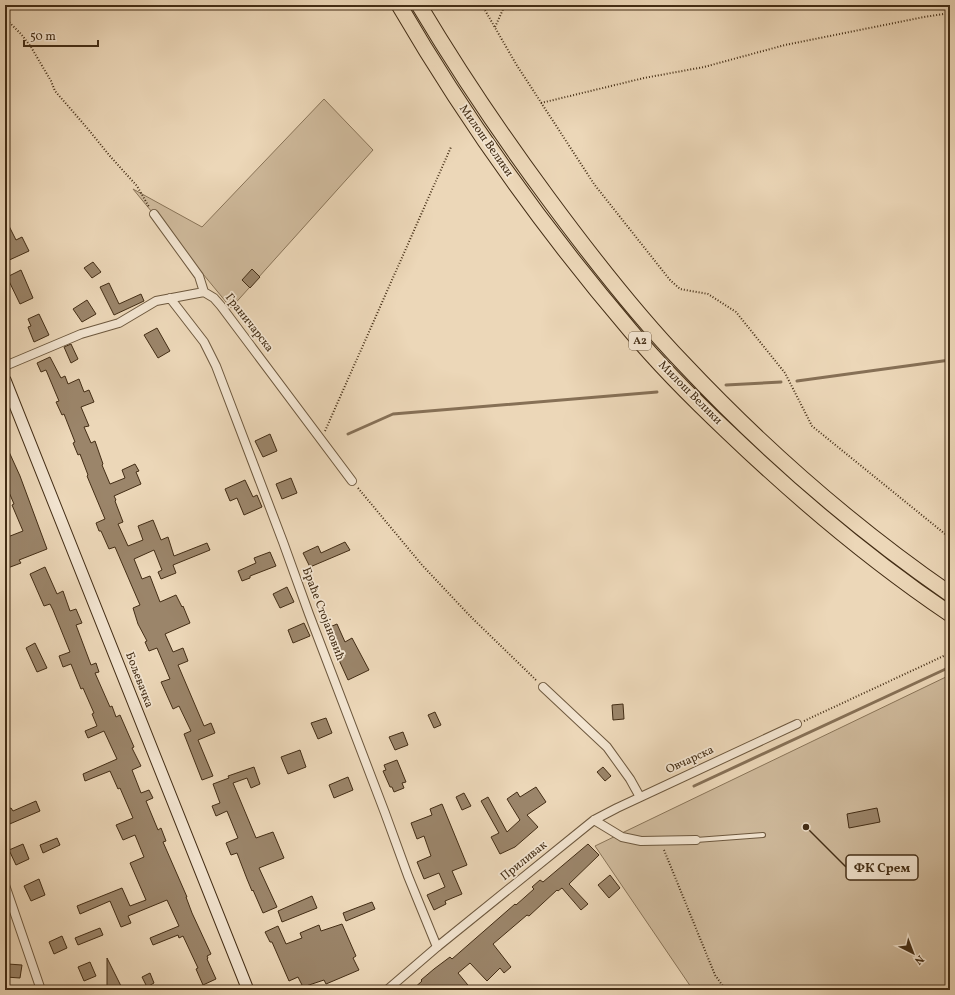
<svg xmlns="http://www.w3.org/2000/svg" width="955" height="995" font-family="Vollkorn,serif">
  <rect width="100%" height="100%" fill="#ecd7b8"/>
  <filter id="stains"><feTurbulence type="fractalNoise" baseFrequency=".005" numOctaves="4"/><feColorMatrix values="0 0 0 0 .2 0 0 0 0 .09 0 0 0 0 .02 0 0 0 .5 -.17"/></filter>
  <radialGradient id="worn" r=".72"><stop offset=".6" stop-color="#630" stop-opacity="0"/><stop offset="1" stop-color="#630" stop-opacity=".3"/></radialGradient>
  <path fill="#cfba9c" stroke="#897458" d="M324,99l49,51 -142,158 -98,-119 69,38z
    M950,675v315h-257l-98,-144z"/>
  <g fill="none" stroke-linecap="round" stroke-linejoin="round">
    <path stroke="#867056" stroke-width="3" d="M797,381l153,-21
      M726,385l55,-3
      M348,434l45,-20 264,-22
      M694,786l256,-119"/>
  </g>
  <path fill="#9b856a" stroke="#432d15" d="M5,218l11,22 6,-3 7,14 -24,11z
    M93,262l8,10 -9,6 -8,-10z
    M252,269l8,8 -10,11 -8,-8z
    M21,270l12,28 -13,6 -13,-27z
    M109,283l10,21 22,-10 3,7 -30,14 -14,-28z
    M87,300l9,14 -14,8 -9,-13z
    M39,314l10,21 -15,7 -6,-15 3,-1 -3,-7z
    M157,328l13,23 -12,7 -14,-23z
    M71,344l7,15 -7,4 -7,-16z
    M50,357l11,21 4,-2 3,8 11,-5 5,13 5,-2 5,12 -13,5 8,19 -5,1 7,16 4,-2 8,23 -1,1 8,19 15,-6 -3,-8 13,-6 4,7 -3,1 5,12 -27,12 2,4 -1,1 8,21 -5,2 10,22 15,-6 -5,-14 15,-6 8,20 7,-3 6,19 33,-13 3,7 -37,15 3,8 -15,6 -3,-7 4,-2 -8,-20 -20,9 8,20 8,-3 10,26 16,-7 6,12 1,-1 7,17 -25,11 8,18 10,-4 5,13 -10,4 26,61 7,-3 4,10 -17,7 15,36 -11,4 -18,-46 7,-3 -12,-25 -6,3 -12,-27 9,-3 -13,-31 -8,3 -4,-9 2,-1 -9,-17 -5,-16 7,-3 -25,-58 -6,2 -8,-18h-2l-3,-8 9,-4 -18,-43 1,-1 -8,-21 -2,1 -5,-12 2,-1 -11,-28 -2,1 -6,-13 3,-1 -13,-31 -5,2 -4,-9z
    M270,434l7,17 -14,6 -8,-16z
    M5,443l15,33 27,73 -28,11 2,3 -16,6v-14l4,-1 -4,-10v-6l18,-7 -11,-26 2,-1 -9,-21z
    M291,478l6,15 -15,6 -6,-15z
    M245,480l8,17 4,-2 5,12 -18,8 -7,-17 -7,3 -5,-12z
    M345,542l5,8 -40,17 -7,-14 15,-7 3,7z
    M270,552l6,14 -26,10v2l-8,3 -4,-10 18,-8 -2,-5z
    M45,567l12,27 6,-3 7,20 6,-2 6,14 -6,2 15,40 5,-2 3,9 -4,1 15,34 2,-1 4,11 4,-2 14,32 -2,1 9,18 -9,4 9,23 8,-3 4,8 -7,3 12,29 3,-2 5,13 -3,1 24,55h-1l6,16 19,41 -4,2 1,2 -1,1 9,20 -13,6 -7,-16 2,-1 -15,-32 -4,2 -1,-3 -25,10 -3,-7 29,-12 -12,-26 -39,16 3,7 -10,4 -11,-26 -30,13 -3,-8 45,-18 8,18 16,-6 -16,-37 14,-6 -9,-22 -12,5 -7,-15 17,-7 -13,-30 -2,1 -8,-18 -25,10 -2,-7 34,-15 -13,-28 -16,7 -3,-7 12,-5 -5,-12 2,-1 -11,-25 -2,1 -10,-25 -8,3 -4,-11 11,-4 -17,-42 -3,-6 -6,2 -14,-32z
    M287,587l7,15 -14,6 -7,-14z
    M304,623l6,13 -17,7 -5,-13z
    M337,624l8,18 7,-4 17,32 -21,10 -23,-51z
    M35,643l12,25 -10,4 -11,-24z
    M623,704l1,15 -11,1 -1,-15z
    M435,712l6,13 -7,3 -6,-13z
    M326,718l6,15 -14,6 -7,-16z
    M403,732l5,13 -13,5 -6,-13z
    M300,750l6,17 -18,7 -7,-17z
    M397,760l9,22 -4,1 2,5 -10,4 -2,-5h-2l-7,-16 3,-1 -2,-5z
    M254,767l6,17 -9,4 -4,-10 -14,5 23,55 17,-6 11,26 -25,10 18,39 -14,6 -10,-23 -1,1 -5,-12 -10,-26 -6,2 -5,-12 12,-5 -11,-27 -11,5 -4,-10 8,-3 -7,-19 16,-6 -1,-2z
    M603,767l8,9 -6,5 -8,-9z
    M348,777l5,13 -19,8 -5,-13z
    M536,787l10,15 -19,13 11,12 -23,20 -15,7 -9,-17 8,-4 -18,-32 7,-4 19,35 13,-12 -13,-21 10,-7 3,5z
    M464,793l7,13 -9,4 -6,-13z
    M36,801l4,10 -35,15v-16l6,-2 2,3z
    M442,804l25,61 -15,6 10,23 -17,7 1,3 -12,6 -7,-15 18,-8 -6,-14 -15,6 -7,-17 14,-6 -7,-20 -7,3 -6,-16 21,-8 -2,-6z
    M877,808l3,14 -31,6 -2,-14z
    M57,838l3,7 -17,8 -3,-8z
    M23,844l6,15 -13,6 -7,-15z
    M588,844l11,11 -30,29 19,20 -7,6 -19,-22 -4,3 -1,-1 -28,26 -2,-1 -34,29 18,23 -7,6 -4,-5 -13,13 -17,-18 -12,10 14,17h-60l10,-9 -1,-1 13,-11 16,-12 2,2 63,-55 1,1 18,-16 -2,-2 8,-7 3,2z
    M610,875l10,13 -11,10 -11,-13z
    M39,879l6,16 -14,6 -7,-15z
    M312,896l5,12 -35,14 -4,-11z
    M372,902l3,7 -29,12 -3,-8z
    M342,924l14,32 -3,2 6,12 -33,14 -2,-4 -21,7 -5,-10 -9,4 -17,-39h-2l-5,-10 13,-6 8,18 16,-6 -2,-5 19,-8 2,6z
    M100,928l3,7 -25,10 -3,-7z
    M62,936l5,12 -13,6 -5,-12z
    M107,958l15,30 -15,-1z
    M90,962l6,14 -12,5 -6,-14z
    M8,964l14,1 -2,13 -14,-1z
    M150,973l4,10 -7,4 -5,-10z"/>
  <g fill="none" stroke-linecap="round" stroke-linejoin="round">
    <defs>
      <path id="lane" d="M696,840l67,-5"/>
      <path id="street" d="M154,214l45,62 5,16
        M204,292l10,6 7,8 131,175
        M170,298l34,44 12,24 67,176 26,72 76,199 23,63 29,71
        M5,366l76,-32 38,-11 37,-22 48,-9
        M543,687l64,60 23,32 10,18
        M594,820l28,17 19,4 55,-1
        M5,885l36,105
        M387,990l50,-43 157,-127 23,-12 180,-84"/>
      <path id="secondary" d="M5,380l243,610"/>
      <path id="highway" d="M399,5c67,115 145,224 231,325 30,36 64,70 98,102 70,67 142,128 222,182
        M419,5c40,67 83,131 129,193 42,57 86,114 135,165 81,86 170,164 267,231"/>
    </defs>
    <use href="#lane" stroke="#6d583e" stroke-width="6"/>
    <use href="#street" stroke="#6d583e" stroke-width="10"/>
    <use href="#secondary" stroke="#432d15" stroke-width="13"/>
    <use href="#highway" stroke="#432d15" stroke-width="17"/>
    <path stroke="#432d15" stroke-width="2" stroke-dasharray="1 2" stroke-linecap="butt" d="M482,5l34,59 78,120 76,96 10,9 28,5 28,18 49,61 27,53 138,112
      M5,18l16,16 10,13 20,34 4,10 33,38 21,26 28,31 12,21
      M495,27l10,-22
      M541,103l103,-25 60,-11 81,-22 139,-28 26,-4
      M325,431l126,-284
      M358,488l64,77 48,51 67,65
      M804,721l146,-68
      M664,850l51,125 10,14 20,-3"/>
    <use href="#lane" stroke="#f3e5d1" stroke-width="4"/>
    <use href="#street" stroke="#f3e5d1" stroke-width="8"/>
    <use href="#secondary" stroke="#f3e5d1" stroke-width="11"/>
    <use href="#highway" stroke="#ecd7b8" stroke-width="15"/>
  </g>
  <g text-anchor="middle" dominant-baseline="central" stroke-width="3.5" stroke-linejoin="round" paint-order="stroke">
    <rect fill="#f3e5d1" stroke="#78644d" stroke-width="1" x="629" y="332" width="22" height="18" rx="3"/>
    <g font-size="11" font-weight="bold" fill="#432d15">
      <text x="640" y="341">A2</text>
    </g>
    <g font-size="12" fill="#432d15" stroke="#f3e5d1">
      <text transform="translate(486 141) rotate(55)">Милош Велики</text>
      <text transform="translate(249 323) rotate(52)">Граничарска</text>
      <text transform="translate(690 393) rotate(45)">Милош Велики</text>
      <text transform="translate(323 614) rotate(69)">Браће Стојановић</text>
      <text transform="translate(139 680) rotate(69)">Бољевачка</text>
      <text transform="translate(690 760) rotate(-25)">Овчарска</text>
      <text transform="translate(524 861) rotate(-39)">Приливак</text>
    </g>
  </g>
  <path fill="none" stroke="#432d15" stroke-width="1.5" d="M806 827L846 867"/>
  <circle fill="#432d15" stroke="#f3e5d1" stroke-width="1.5" cx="806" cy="827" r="4"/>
  <rect fill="#f3e5d1" stroke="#432d15" stroke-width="1.5" x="846" y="855" width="72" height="25" rx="4"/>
  <g font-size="13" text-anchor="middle" font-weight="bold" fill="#432d15">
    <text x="882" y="872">ФК Срем</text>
  </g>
  <rect width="955" height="995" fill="none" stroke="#ecd7b8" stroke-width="20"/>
  <rect x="6" y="6" width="943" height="983" fill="none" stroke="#432d15" stroke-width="2"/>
  <rect x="10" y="10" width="935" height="975" fill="none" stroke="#432d15"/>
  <g transform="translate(913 953) rotate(138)" stroke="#f3e5d1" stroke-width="3" paint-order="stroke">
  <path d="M0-3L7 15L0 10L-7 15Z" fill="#432d15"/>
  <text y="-6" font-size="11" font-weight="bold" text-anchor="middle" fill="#432d15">N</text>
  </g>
  <path d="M24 40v6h74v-6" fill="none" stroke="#432d15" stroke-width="2"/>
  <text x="30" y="40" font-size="12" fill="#432d15" stroke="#f3e5d1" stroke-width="3" paint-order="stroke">50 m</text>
  <rect width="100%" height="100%" filter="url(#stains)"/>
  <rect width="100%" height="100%" fill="url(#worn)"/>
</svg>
